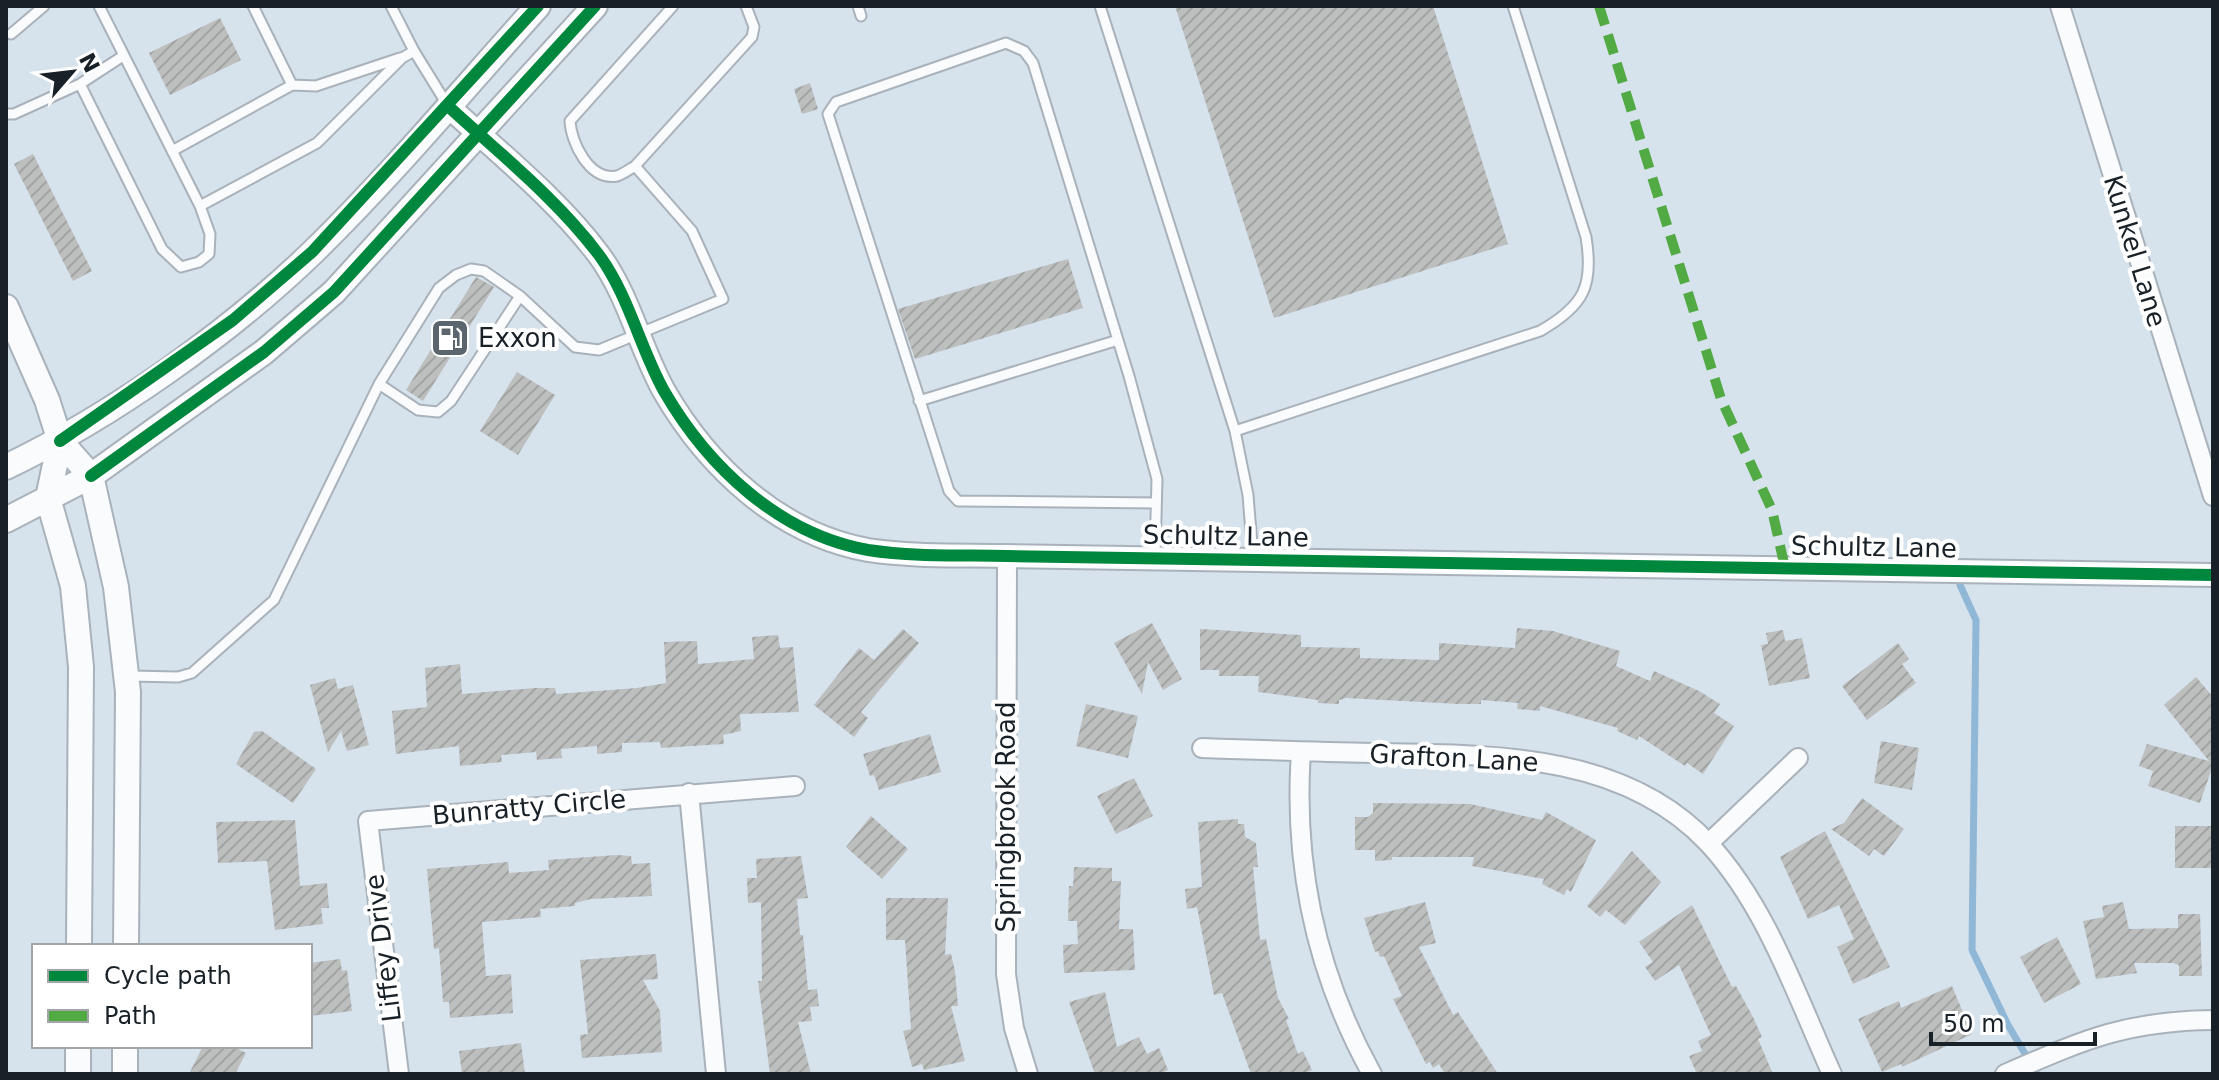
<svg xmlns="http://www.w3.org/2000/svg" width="2219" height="1080" font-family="'DejaVu Sans',sans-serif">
  <defs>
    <pattern id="building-hatch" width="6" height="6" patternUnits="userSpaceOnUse" patternTransform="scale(2)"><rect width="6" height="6" fill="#bdbfbf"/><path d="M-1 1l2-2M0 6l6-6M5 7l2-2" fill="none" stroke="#a2a4a4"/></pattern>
  </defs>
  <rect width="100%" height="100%" fill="#d6e2ec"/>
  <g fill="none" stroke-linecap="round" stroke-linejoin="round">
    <path stroke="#91b7d6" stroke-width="7" d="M1946,545l2,7
      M1960,585l16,35 -4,330 36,75 29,49"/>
  </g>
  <path fill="url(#building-hatch)" d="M1175,6h258l75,238 -234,74z
    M220,18l21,42 -71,35 -21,-42z
    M810,83l8,26 -16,5 -8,-25z
    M33,154l59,117 -19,10 -59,-117z
    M1068,259l15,49 -168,51 -17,-50z
    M476,277l18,10 -71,114 -17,-11z
    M517,372l38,23 -37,60 -38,-24z
    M1152,623l30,56 -19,11 -15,-28 -6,32 -28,-51z
    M1517,628l36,3 67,20 -4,15 34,15 4,-10 45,20 21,13 -6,9 20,13 -31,48 -16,-11 -2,3 -46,-30 -2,4 -20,-9 1,-3 -78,-22v5l-23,-2 1,-6 -37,-3v4h-22l-113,-6 -7,2v4l-21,-1v-3l-60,-8 1,-16h-40v-6h-19v-41l101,6v12l59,1v10l79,2v-17l76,5z
    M903,629l16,14 -58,69 7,6 -14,19 -40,-32 45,-57 15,12z
    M1783,630l2,11 17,-3 8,40 -41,8 -8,-41 7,-1 -2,-11z
    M778,635l2,13 13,-1 6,65 -59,2 1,17 -18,4 1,9 -63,4 -1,-6 -38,1v9l-25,2v-8l-36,3 1,9 -25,2 -1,-8 -35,3 1,7 -42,4 -1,-20 -63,8 -4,-43 35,-4 -2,-39 35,-4 2,30 73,-6h20l1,6 81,-6 29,-5 -2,-41 33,-1 1,23 56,-5 -2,-22z
    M1898,643l11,16 -7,5 14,19 -49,37 -25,-34z
    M2196,677l17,20v68l-13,38 -52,-17 5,-15 -14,-5 8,-22 62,17 -45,-56z
    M335,678l3,11 15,-4 16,60 -22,6 -6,-20 -13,21 -18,-67z
    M1086,704l52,12 -10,42 -52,-12z
    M262,731l54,38 -23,34 -57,-39 18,-32z
    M930,734l11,38 -62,18 -5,-15 -4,1 -7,-22z
    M1881,741l38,7 -7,42 -38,-7z
    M1134,778l19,38 -37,18 -19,-38z
    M1862,798l42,31 -20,27 -10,-7 -5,7 -38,-27 13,-6z
    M1373,803l97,1 72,16 4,-8 50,28 -25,52 -4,-3 -3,6 -22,-11 2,-5 -72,-13 2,-9h-82v3l-17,1v-11h-20v-33h13l5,-4z
    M871,816l37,33 -26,30 -36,-32z
    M1238,819v5h6l1,13 11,6 2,24h-5l7,73 6,-1 12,59 11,21 -3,1 12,34 5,-3 9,19 -9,4h-52l-29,-81 -8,2 -17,-88 -10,2 -2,-20 17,-2 -4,-65z
    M295,820l5,66 27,-3 2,25h-8l2,16 -48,6 -8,-69 -49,2 -2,-41z
    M2175,826h38v42h-38z
    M1825,831l65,136 -37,17 -16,-37 17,-8 -15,-34 -31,14 -28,-62z
    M1632,851l29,31 -36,43 -19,-15 -6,7 -13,-11z
    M617,855l14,1 1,8 18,-1 2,33 -61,3 -16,4v3l-35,3 1,8 -59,5 4,54 25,-2 2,39 -63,5 -1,-16h-6l-4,-54 -5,1 -7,-80 81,-7 1,11 40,-3 -1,-10z
    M801,856l7,42 -11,1 3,36h3l5,55 9,-1 2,17 -9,1 2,14 -14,1 13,52h-41l-12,-93h4l-1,-79 -13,1 -1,-25h10l-1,-19z
    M1074,867l38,1v13h9l-2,48h14l2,41 -71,3 -1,-28 15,-1 -1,-23h-9l1,-35h4z
    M886,898h62l-3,57 6,-1 4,17 3,35h-7l14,55 -41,9 -2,-6 -10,3 -9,-36 8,-2 -6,-89h-19z
    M1425,902l11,41 -17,4 34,68 5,-3 40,62h-53l-6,-10 -6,4 -3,-6 -4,2 -33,-65 9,-3 -18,-40 -4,1 -2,-6 -3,1 -11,-34z
    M2123,902l6,27 49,-1v-14h22l2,62h-23v-11l-6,-2h-39l3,10 -41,6 -13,-58 21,-4 -2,-11z
    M1692,905l40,82 4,-1 17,31 9,20 -4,2 15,35h-76l-8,-18 13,-5 -4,-10 13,-6 -32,-70 -24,16 -10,-14 8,-5 -14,-20z
    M2057,937l24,47 -37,19 -24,-46z
    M656,954l2,25 -15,1 17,31 2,41 -80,6 -2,-23 8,-1 -8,-74z
    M340,959l2,12 5,-1 5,41 -42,5v-53z
    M1952,986l20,48 -70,33 -1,-3 -19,8 -24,-53 41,-18 2,7z
    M1105,992l12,55 22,-10 8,17 12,-6 9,22 -9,4h-64l-26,-72z
    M521,1043l4,31h-63l-3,-23z
    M203,1046h29l14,7 -11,21h-46z"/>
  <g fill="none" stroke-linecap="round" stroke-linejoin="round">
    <defs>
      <path id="service" d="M99,6l101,200 10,28 -1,20 -10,8 -18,5 -19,-18 -82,-165 43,-28
        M253,6l39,79 24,1 84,-28
        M391,6l23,45
        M673,6l-103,115c1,21 19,60 47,55 6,-2 13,-7 18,-10l117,-129 2,-10 -8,-21
        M858,6l3,10
        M1100,6l135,425 13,64 5,63
        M11,34l33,-28
        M6,114h8l66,-30
        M172,151l120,-66
        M200,206l117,-63 85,-85 12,-7 34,55
        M379,384l39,26 20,2 13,-11 69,-105
        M919,401l199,-61
        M1235,431l305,-100c44,-25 54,-45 46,-94l-73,-231
        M1155,556l2,-77 -28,-103 -96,-313 -9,-12 -18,-8 -170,59 -8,12 121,377 9,10 198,2
        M129,676l49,1 14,-4 82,-73 105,-216 60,-96 17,-13 15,-6 13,2 36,25 55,51 24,3 124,-51 -31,-68 -57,-65"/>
      <path id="minor" d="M2060,6l153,490
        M1007,556l-1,418 8,54 14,46
        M1202,748c57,2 114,4 171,5 115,2 250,-2 336,91 58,63 88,153 123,230
        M1301,752c-8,115 15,221 71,322
        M689,793l27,281
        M1709,843l89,-85
        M399,1074l-31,-253 427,-35
        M2005,1074c79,-34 120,-53 208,-54"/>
      <path id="tertiary" d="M448,106c51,47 109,93 151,149 30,41 41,93 65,136 44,76 115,143 204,159 46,7 93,5 139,6l1206,19"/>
      <path id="secondary" d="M6,307l41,93 13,41 31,35 25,111 12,105 -2,254
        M60,441l-12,57 25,88 8,81 -2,279
        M6,467c106,-51 222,-133 307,-215 79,-77 151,-164 225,-246
        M6,520l85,-44 173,-124 70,-60 261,-286
        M78,1074v-28
        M125,1074v-28"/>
    </defs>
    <use href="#service" stroke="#a9b2ba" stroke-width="13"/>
    <use href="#minor" stroke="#a9b2ba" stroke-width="22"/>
    <use href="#tertiary" stroke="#a9b2ba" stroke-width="26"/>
    <use href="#secondary" stroke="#a9b2ba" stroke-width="28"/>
    <use href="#service" stroke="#f9fbfc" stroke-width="9"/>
    <use href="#minor" stroke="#f9fbfc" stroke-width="18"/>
    <use href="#tertiary" stroke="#f9fbfc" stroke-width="22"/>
    <use href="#secondary" stroke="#f9fbfc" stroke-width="24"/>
    <path stroke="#52aa44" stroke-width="10" stroke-dasharray="20 10" stroke-linecap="butt" d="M1599,6l122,393 51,111 13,58"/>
    <defs>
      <path id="cycleway" d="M448,106c51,47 109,93 151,149 30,41 41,93 65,136 44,76 115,143 204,159 46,7 93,5 139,6l1206,19
        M60,441l173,-121 79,-68 226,-246
        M91,476l173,-124 70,-60 261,-286"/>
    </defs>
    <use href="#cycleway" stroke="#fff" stroke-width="17"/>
    <use href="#cycleway" stroke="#00873e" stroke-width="12"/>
  </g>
  <defs>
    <symbol id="fuel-square" viewBox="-11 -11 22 22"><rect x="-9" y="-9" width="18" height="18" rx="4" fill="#5b656d" stroke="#fff"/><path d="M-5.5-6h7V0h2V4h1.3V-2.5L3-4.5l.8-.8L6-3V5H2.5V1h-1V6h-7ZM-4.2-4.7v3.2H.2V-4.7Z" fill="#fff"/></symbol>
  </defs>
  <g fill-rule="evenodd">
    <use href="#fuel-square" x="428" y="316" width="44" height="44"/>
  </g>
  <g text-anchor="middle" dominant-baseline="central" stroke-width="8" stroke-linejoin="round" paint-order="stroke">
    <g font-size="26" fill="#192128" stroke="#fff">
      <text transform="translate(2135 251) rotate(73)">Kunkel Lane</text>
      <text transform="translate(1226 536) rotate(1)">Schultz Lane</text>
      <text transform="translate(1874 547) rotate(1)">Schultz Lane</text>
      <text transform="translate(1454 758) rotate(3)">Grafton Lane</text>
      <text transform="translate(529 807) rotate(-5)">Bunratty Circle</text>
      <text transform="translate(1006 817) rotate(-90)">Springbrook Road</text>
      <text transform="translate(383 948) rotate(-97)">Liffey Drive</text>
    </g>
    <g font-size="26" fill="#192128" stroke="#fff" text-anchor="start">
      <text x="478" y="338">Exxon</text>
    </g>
  </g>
  <rect width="2219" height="1080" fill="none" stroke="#192128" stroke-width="16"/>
  <rect x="32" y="944" width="280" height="104" fill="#ffffff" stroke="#a3a6a9" stroke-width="2"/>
  <rect x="48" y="970" width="40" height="12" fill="#00873e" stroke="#a3a6a9" stroke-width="2"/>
  <text x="104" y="984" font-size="24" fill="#192128">Cycle path</text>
  <rect x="48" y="1010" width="40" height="12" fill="#52aa44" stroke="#a3a6a9" stroke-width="2"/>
  <text x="104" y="1024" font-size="24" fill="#192128">Path</text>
  <g transform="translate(72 72) rotate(62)" stroke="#ffffff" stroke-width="6" paint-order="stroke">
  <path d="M0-6L14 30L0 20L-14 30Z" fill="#192128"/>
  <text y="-12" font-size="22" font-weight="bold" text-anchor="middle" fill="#192128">N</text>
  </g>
  <path d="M1931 1032v12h164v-12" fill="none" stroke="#192128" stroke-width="4"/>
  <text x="1943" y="1032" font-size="24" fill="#192128" stroke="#ffffff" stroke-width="6" paint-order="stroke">50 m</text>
</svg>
